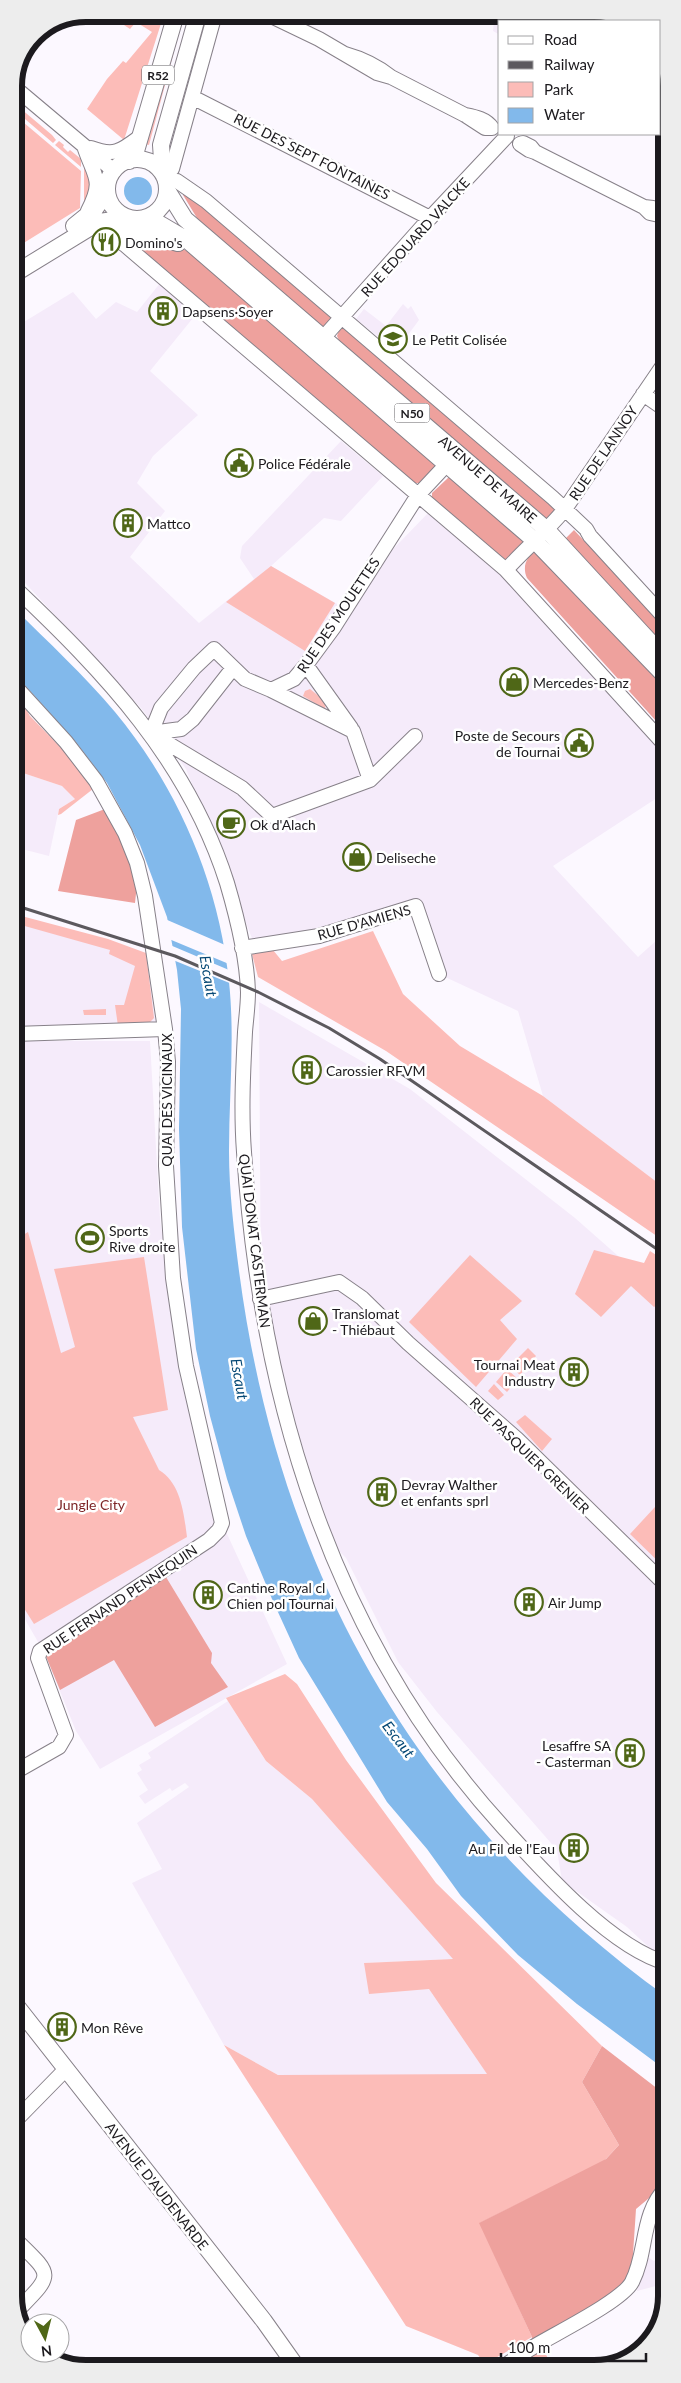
<svg xmlns="http://www.w3.org/2000/svg" width="681" height="2383" font-family="Lato,sans-serif">
  <rect width="100%" height="100%" fill="#fcf8ff"/>
  <path fill="#f5ebfa" d="M477,14h72l-3,7h-46v14l-7,-4 1,-10z
    M161,282l36,31 -47,58 48,44 -45,41 -16,27 28,28 -35,46 69,66 55,-44 -14,-21 2,-12 99,-105 42,35 -42,45 -17,-3 -53,48 68,39 91,-94 74,63 162,178v40l-113,74 85,91 28,-25 1,258 -124,-94 -25,-85 -75,-35 -27,-70 -161,40 -69,-177 -45,-61 -127,-137v-243l59,-36 23,27 20,-17 21,10z
    M403,304l5,5 3,-3 8,14 -23,31 -40,-32 8,-10 22,17z
    M14,770l48,16 13,13 -16,10 -10,47 -35,-9z
    M14,921l136,39 7,59 -2,3 -5,3 -136,4z
    M259,1002l151,87 165,129 92,81v665l-40,-37 -65,-46 -5,-31 -120,-138 -39,-50 -52,-104 -24,-24 -61,-225z
    M14,1041h136l10,178 12,83 50,221 65,141 -187,105 -24,-38 -31,-77 -30,-52v-278l13,-91 -13,7z
    M228,1701l38,60 46,38 142,160 -89,4 64,26 59,86h-210l-54,-30 -92,-162 30,-14 -25,-46 52,-36 -4,-4 -13,8 -2,-3 -25,16 -6,-8 9,-6 -11,-17 5,-3 -3,-5 12,-7 -3,-5z
    M667,2251v32l-30,8 9,-35 8,5z"/>
  <path fill="#fcbcb8" d="M115,14h49l-40,126 -37,-31 20,-30 16,-18 3,2 26,-31 -16,-10 -6,7 -9,-6 2,-3z
    M180,14h4l-35,131 -4,-1z
    M14,103l38,32 4,5 -3,3 -28,-24 -4,1 -7,-6z
    M14,118l6,6 3,-2 58,49 -1,37 -66,41z
    M59,141l5,4 -1,2 5,5 2,-2 11,9v8l-26,-22z
    M84,160l9,18 -9,29z
    M271,566l64,37 -30,48 -79,-49z
    M310,689l16,13 -1,7 -22,-13 2,-5z
    M14,697l7,4 9,15 35,36 28,37 -32,25 -3,1 1,-6 16,-10 -13,-13 -48,-16z
    M14,914l94,25 38,14 8,65 -7,7 -29,1 -3,-21h9l11,-39 -26,-12 1,-4 -96,-27z
    M373,931l30,63 57,52 83,50 119,90 5,9v48l-281,-192 -128,-74 -6,-23 21,-4 9,11z
    M106,1009v6h-22l-1,-5z
    M28,1232l33,121 14,-6 -21,-78 90,-12 24,153 -35,7 26,53c22,13 25,44 28,67l-153,87 -19,-30v-354z
    M594,1250l50,13 6,-12 17,11v36l-13,9 -23,-21 -30,31 -26,-23z
    M470,1255l52,46 -22,19 17,19 -41,48 -67,-65z
    M528,1348l8,8 -16,19 -10,-9z
    M507,1369l11,10 -11,13 -11,-10z
    M494,1384l10,11 -6,5 -10,-9z
    M525,1415l27,24 -10,12 -26,-29z
    M667,1494v76l-37,-36z
    M285,1674l12,10 49,76 90,123 166,163 -20,36 37,63 -16,17 -123,61 52,114 -47,27 -7,-9 -72,-29 -182,-281 54,30 209,-1 -58,-85 -60,5 -5,-31 89,-4 -141,-160 -46,-38 -40,-63z
    M540,2343l13,25h-51z"/>
  <path fill="#eea19d" d="M185,191l146,123 1,9 -8,5 -124,-105 -17,-28z
    M126,234l66,18 243,209 -1,8 -15,14h-5l-292,-247z
    M340,328l6,1 211,180 -7,10h-6l-202,-172 -5,-11z
    M449,477l74,59v6l-14,17h-6l-71,-61v-5z
    M574,530l92,98v24l-102,-112z
    M538,551l4,1 124,136v44l-139,-154c-5,-11 -1,-23 11,-27z
    M105,809l22,43 10,32 -2,19 -77,-12 18,-71z
    M166,1577l46,76 -1,10 17,24 -73,40 -41,-67 -54,30 -15,-36z
    M15,1632l9,21 -9,3z
    M602,2046l65,50v87l-31,26 -5,75 -101,65 2,-12 -53,-114 127,-64 13,-14 -37,-63z"/>
  <path fill="#82b9eb" d="M124 191a14 14 0 1 1 28 0a14 14 0 1 1-28 0Z
    M14,608c34,34 70,67 101,104 63,76 104,171 114,270 6,56 0,113 0,169 0,40 5,80 10,120 40,303 179,547 428,726v74l-90,-67 -59,-49 -57,-59 -34,-47 -40,-47 -88,-144 -27,-59 -26,-63 -19,-57 -17,-63 -14,-67 -14,-122 -3,-98 2,-120 -4,-39 -10,-53 -27,-72 -33,-62 -32,-42 -61,-68z"/>
  <path fill="#fcf8ff" d="M165,919l60,26 4,19 -60,-25z
    M170,945l59,25 3,14 -59,-24z"/>
  <g fill="none" stroke-linecap="round" stroke-linejoin="round">
    <defs>
      <path id="minor" d="M267,14l52,25 58,34 14,4c-14,-11 -28,-18 -46,-23
        M391,77l74,38 20,13h7c-6,-9 -17,-11 -27,-13
        M14,87l100,84
        M192,97l238,121
        M523,143l8,4 4,5 -6,-2 -9,-6z
        M91,148c24,9 30,3 50,-12
        M85,149c10,29 19,31 3,62
        M535,152l109,55 6,6 9,2 -6,-7 -9,-1
        M172,169l43,-155
        M177,181l29,20 347,297 33,31 4,7 76,83
        M102,229l23,16 381,325 160,176
        M323,338l107,-120 77,-82
        M643,394l23,16
        M506,570c19,-21 41,-39 59,-61l101,-148
        M14,587c91,86 174,173 213,296 10,34 20,73 21,109 0,14 -2,27 -3,40 -2,40 -4,80 -1,120 16,247 89,489 259,675 39,43 108,121 164,136
        M306,665l45,63
        M14,685l52,57 30,39 29,52 12,30 8,33 20,133 3,33 -2,104 7,112 13,88 36,157 -3,7 -10,10 -169,111 -2,7 28,77 -7,12 -44,25
        M271,690l82,41 17,49
        M151,733l10,-25 33,-40 20,-19 31,30 26,11 23,-11 12,-14 28,-38 84,-132 29,-31
        M151,733l30,-4 12,-10 40,-51
        M154,735l88,53 30,28 98,-36 45,-44
        M242,948l77,-12 97,-30 23,68
        M14,1034l151,-5
        M260,1299l79,-17 23,16 46,45 109,96 150,147
        M15,2121l50,-51
        M15,2239c39,38 39,34 1,73
        M501,2368c10,-6 19,-13 29,-19 22,-14 91,-47 102,-67 16,-31 8,-68 35,-95"/>
      <path id="major" d="M107 189a30 30 0 1 1 60 0a30 30 0 1 1-60 0Z
        M129,161l7,-10 40,-137
        M163,174l-2,-29 37,-131
        M167,190l18,29 362,311 119,129
        M148,217l39,23 347,300 132,137
        M74,226l21,-17 12,-17
        M105,229l32,2 41,12
        M14,274l85,-52 30,-4
        M15,2004l249,317 34,48"/>
    </defs>
    <use href="#minor" stroke="#878189" stroke-width="16"/>
    <use href="#major" stroke="#878189" stroke-width="18"/>
    <use href="#minor" stroke="#fff" stroke-width="14"/>
    <use href="#major" stroke="#fff" stroke-width="16"/>
    <path stroke="#5c595e" stroke-width="3" d="M14,905l161,51 83,36 71,36 51,31 287,197"/>
  </g>
  <defs>
    <symbol id="restaurant-ring" viewBox="-11 -11 22 22"><circle r="9.5" fill="#fff" stroke="#4f6717" stroke-width="1.5"/><path d="M-5-6h1v4h1v-4h1v4h1v-4h1v5L-1.5 .5V6h-2V.5L-5-1ZM5-6V6H3V1.5H1.5Q1.5-4 5-6Z" fill="#4f6717"/></symbol>
    <symbol id="building-ring" viewBox="-11 -11 22 22"><circle r="9.5" fill="#fff" stroke="#4f6717" stroke-width="1.5"/><path d="M-4-6H4V6H1V3H-1V6H-4ZM-2.5-4.3h1.7v1.8h-1.7ZM.8-4.3h1.7v1.8H.8ZM-2.5-1h1.7V.8h-1.7ZM.8-1h1.7V.8H.8Z" fill="#4f6717"/></symbol>
    <symbol id="school-ring" viewBox="-11 -11 22 22"><circle r="9.5" fill="#fff" stroke="#4f6717" stroke-width="1.5"/><path d="M0-5L7-2L0 1L-7-2ZM-4 1L0 2.5L4 1V4Q0 6-4 4Z" fill="#4f6717"/></symbol>
    <symbol id="civic-ring" viewBox="-11 -11 22 22"><circle r="9.5" fill="#fff" stroke="#4f6717" stroke-width="1.5"/><path d="M-.6-6.5H3V-4.5H.6V-3L4-1V1h2V6H-6V1h2V-1L-.6-3ZM-1.2 2.5V6h2.4V2.5Z" fill="#4f6717"/></symbol>
    <symbol id="shop-ring" viewBox="-11 -11 22 22"><circle r="9.5" fill="#fff" stroke="#4f6717" stroke-width="1.5"/><path d="M-5-2.5h2.3a2.7 3.5 0 0 1 5.4 0H5L5.5 6h-11ZM-1.5-2.5h3a1.5 2.3 0 0 0-3 0Z" fill="#4f6717"/></symbol>
    <symbol id="cafe-ring" viewBox="-11 -11 22 22"><circle r="9.5" fill="#fff" stroke="#4f6717" stroke-width="1.5"/><path d="M-5.5-4.5H6V0H3Q3 3.5 0 3.5H-2.5Q-5.5 3.5-5.5 0ZM3-3.2v2h1.7v-2ZM-6 4.5H4V6H-6Z" fill="#4f6717"/></symbol>
    <symbol id="stadium-ring" viewBox="-11 -11 22 22"><circle r="9.5" fill="#fff" stroke="#4f6717" stroke-width="1.5"/><path d="M0-5a6.5 5 0 1 0 0 10a6.5 5 0 1 0 0-10ZM-3.5-1.8h7v3.6h-7Z" fill="#4f6717"/></symbol>
  </defs>
  <g fill-rule="evenodd">
    <use href="#restaurant-ring" x="90" y="226" width="32" height="32"/>
    <use href="#building-ring" x="147" y="295" width="32" height="32"/>
    <use href="#school-ring" x="377" y="323" width="32" height="32"/>
    <use href="#civic-ring" x="223" y="447" width="32" height="32"/>
    <use href="#building-ring" x="112" y="507" width="32" height="32"/>
    <use href="#shop-ring" x="498" y="666" width="32" height="32"/>
    <use href="#civic-ring" x="563" y="727" width="32" height="32"/>
    <use href="#cafe-ring" x="215" y="808" width="32" height="32"/>
    <use href="#shop-ring" x="341" y="841" width="32" height="32"/>
    <use href="#building-ring" x="291" y="1054" width="32" height="32"/>
    <use href="#stadium-ring" x="74" y="1222" width="32" height="32"/>
    <use href="#shop-ring" x="297" y="1305" width="32" height="32"/>
    <use href="#building-ring" x="558" y="1356" width="32" height="32"/>
    <use href="#building-ring" x="366" y="1476" width="32" height="32"/>
    <use href="#building-ring" x="192" y="1579" width="32" height="32"/>
    <use href="#building-ring" x="513" y="1586" width="32" height="32"/>
    <use href="#building-ring" x="614" y="1737" width="32" height="32"/>
    <use href="#building-ring" x="558" y="1832" width="32" height="32"/>
    <use href="#building-ring" x="46" y="2011" width="32" height="32"/>
  </g>
  <g text-anchor="middle" dominant-baseline="central" stroke-width="5" stroke-linejoin="round" paint-order="stroke">
    <g fill="#fff" stroke="#605f62" stroke-width="1">
      <rect x="142" y="65.5" width="32" height="19" rx="4"/>
      <rect x="394.5" y="403.5" width="35" height="19" rx="4"/>
    </g>
    <g font-size="12" font-weight="bold" fill="#1c1a1e">
      <text x="158" y="75">R52</text>
      <text x="412" y="413">N50</text>
    </g>
    <g font-size="14" fill="#1c1a1e" stroke="#fff">
      <text transform="translate(312 156) rotate(27)">RUE DES SEPT FONTAINES</text>
      <text transform="translate(415 237) rotate(-48)">RUE EDOUARD VALCKE</text>
      <text transform="translate(603 453) rotate(-56)">RUE DE LANNOY</text>
      <text transform="translate(488 479) rotate(41)">AVENUE DE MAIRE</text>
      <text transform="translate(338 615) rotate(-56)">RUE DES MOUETTES</text>
      <text transform="translate(364 922) rotate(-16)">RUE D'AMIENS</text>
      <text transform="translate(166 1100) rotate(-90)">QUAI DES VICINAUX</text>
      <text transform="translate(255 1241) rotate(83)">QUAI DONAT CASTERMAN</text>
      <text transform="translate(530 1455) rotate(44)">RUE PASQUIER GRENIER</text>
      <text transform="translate(120 1599) rotate(-34)">RUE FERNAND PENNEQUIN</text>
      <text transform="translate(157 2186) rotate(52)">AVENUE D'AUDENARDE</text>
    </g>
    <g font-size="14" fill="#1c1a1e" stroke="#fff" text-anchor="start">
      <text x="125" y="242">Domino's</text>
      <text x="182" y="311">Dapsens·Soyer</text>
      <text x="412" y="339">Le Petit Colisée</text>
      <text x="258" y="463">Police Fédérale</text>
      <text x="147" y="523">Mattco</text>
      <text x="533" y="682">Mercedes-Benz</text>
      <text x="560" y="735" text-anchor="end">Poste de Secours<tspan x="560" dy="16">de Tournai</tspan></text>
      <text x="250" y="824">Ok d'Alach</text>
      <text x="376" y="857">Deliseche</text>
      <text x="326" y="1070">Carossier RFVM</text>
      <text x="109" y="1230">Sports<tspan x="109" dy="16">Rive droite</tspan></text>
      <text x="332" y="1313">Translomat<tspan x="332" dy="16">- Thiébaut</tspan></text>
      <text x="555" y="1364" text-anchor="end">Tournai Meat<tspan x="555" dy="16">Industry</tspan></text>
      <text x="401" y="1484">Devray Walther<tspan x="401" dy="16">et enfants sprl</tspan></text>
      <text x="227" y="1587">Cantine Royal cl<tspan x="227" dy="16">Chien pol Tournai</tspan></text>
      <text x="548" y="1602">Air Jump</text>
      <text x="611" y="1745" text-anchor="end">Lesaffre SA<tspan x="611" dy="16">- Casterman</tspan></text>
      <text x="555" y="1848" text-anchor="end">Au Fil de l'Eau</text>
      <text x="81" y="2027">Mon Rêve</text>
    </g>
    <g font-size="14" fill="#7d2527" stroke="#fff">
      <text x="91" y="1504">Jungle City</text>
    </g>
    <g font-size="15" font-style="italic" fill="#054875" stroke="#fff">
      <text transform="translate(209 976) rotate(80)">Escaut</text>
      <text transform="translate(240 1379) rotate(80)">Escaut</text>
      <text transform="translate(399 1739) rotate(52)">Escaut</text>
    </g>
  </g>
  <path d="M0 0H681V2383H0ZM86 22H594A64 64 0 0 1 658 86V2296A64 64 0 0 1 594 2360H86A64 64 0 0 1 22 2296V86A64 64 0 0 1 86 22Z" fill="#ededed" fill-rule="evenodd"/>
  <path fill="none" stroke="#1c1a1e" stroke-width="6" d="M86 22H594A64 64 0 0 1 658 86V2296A64 64 0 0 1 594 2360H86A64 64 0 0 1 22 2296V86A64 64 0 0 1 86 22Z"/>
  <rect x="498" y="20" width="162" height="115" fill="#ffffff" stroke="#a4a3a5"/>
  <rect x="508" y="36" width="25" height="8" fill="#ffffff" stroke="#a4a3a5"/>
  <text x="544" y="45" font-size="15" fill="#1c1a1e">Road</text>
  <rect x="508" y="61" width="25" height="8" fill="#5c595e" stroke="#a4a3a5"/>
  <text x="544" y="70" font-size="15" fill="#1c1a1e">Railway</text>
  <rect x="508" y="82" width="25" height="15" fill="#fcbcb8" stroke="#a4a3a5"/>
  <text x="544" y="95" font-size="15" fill="#1c1a1e">Park</text>
  <rect x="508" y="108" width="25" height="15" fill="#82b9eb" stroke="#a4a3a5"/>
  <text x="544" y="120" font-size="15" fill="#1c1a1e">Water</text>
  <g transform="translate(45 2338) rotate(173)"><circle r="24" fill="#ffffff" stroke="#a4a3a5"/>
  <path d="M0-4L9 19L0 12L-9 19Z" fill="#4f6717"/>
  <text y="-8" font-size="14" font-weight="bold" text-anchor="middle" fill="#1c1a1e">N</text>
  </g>
  <path d="M501 2353v8h145v-8" fill="none" stroke="#1c1a1e" stroke-width="2.5"/>
  <text x="508" y="2353" font-size="15" fill="#1c1a1e" stroke="#ffffff" stroke-width="4" paint-order="stroke">100 m</text>
</svg>
